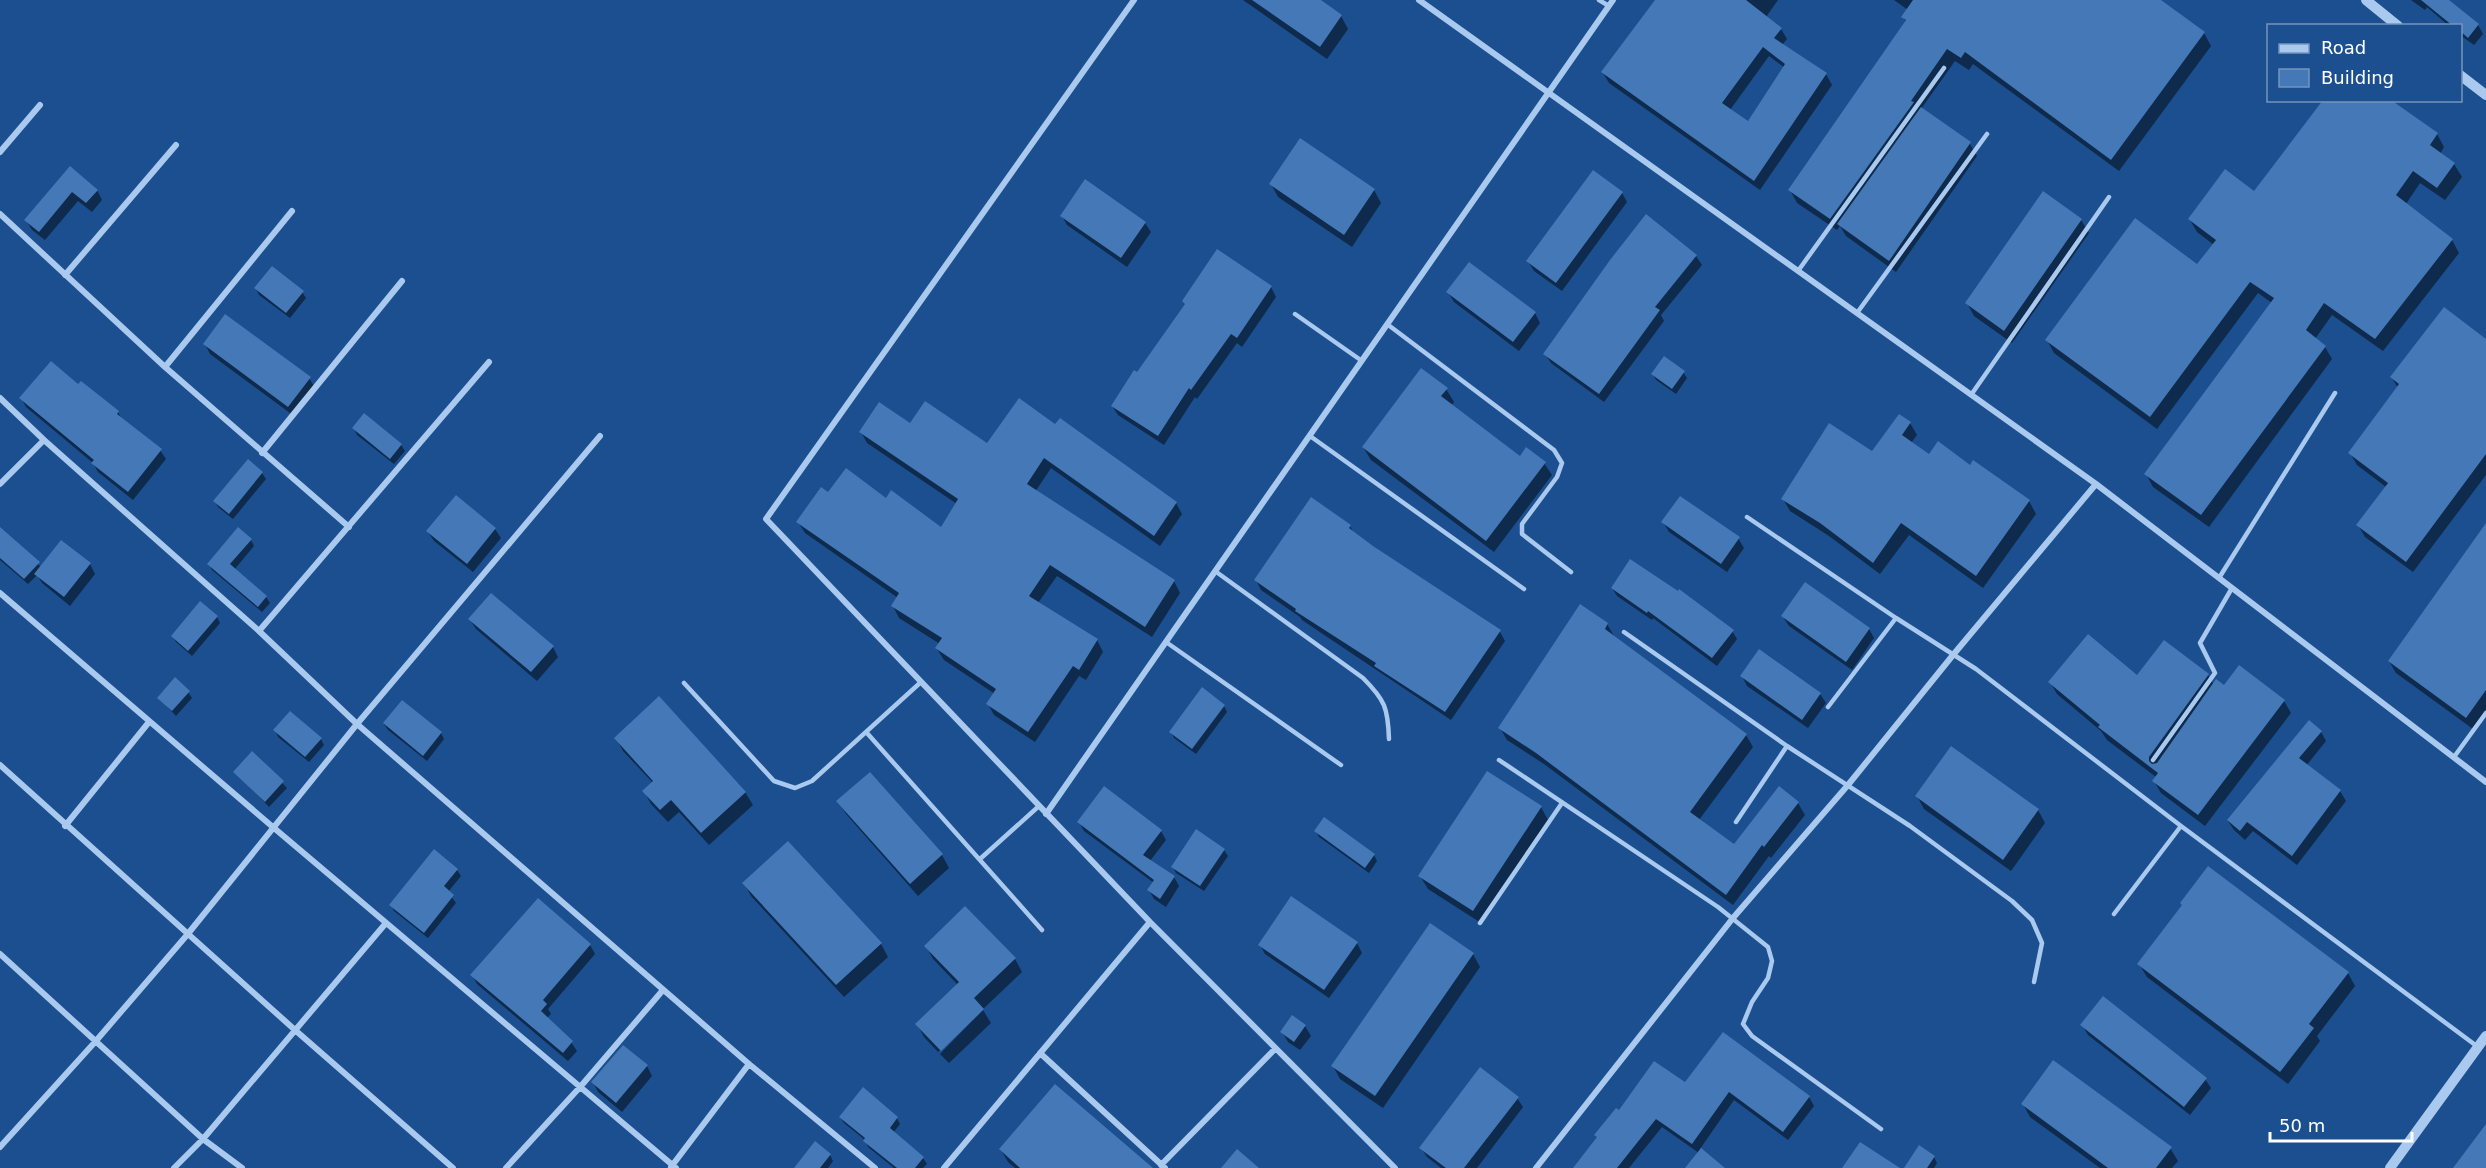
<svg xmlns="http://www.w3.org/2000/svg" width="2486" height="1168" font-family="'DejaVu Sans',sans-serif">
  <rect width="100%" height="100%" fill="#1b4f8f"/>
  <path fill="#0007" fill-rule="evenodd" d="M1243,0h75l23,16 7,13 -21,30z
    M1657,0h121l-12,17 15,12 6,10 -5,6 44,29 6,11 -72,105 -151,-107 -6,-10zM1769,56l16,12 -37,55 -18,-13z
    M1894,0h264l46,33 7,13 -92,125 -146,-107 -4,6 -14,-9 -34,48 49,35 7,12 -81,116 -50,-36 -6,-10 -3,4 -40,-27 -7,-13 116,-168 -3,-5 5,-7z
    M2411,0h35l32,25 5,9 -9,11 -14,-10v-9h-11l-22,-19 -2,3z
    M2437,134l7,13 -4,7 14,10 8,13 -17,23 -25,-17 -14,21 46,36 7,13 -76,98 -51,-36 -17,24 10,8 7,12 -123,168 -56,-40 -7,-13 126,-171 -14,-10 -101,136 -103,-76 -7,-13 151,-73 16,-22 -17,-13 -7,-12 64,-27z
    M71,168l26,22 5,10 -10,12 -14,-11 -33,39 -13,-10 -6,-10z
    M1271,184l103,6 7,13 -29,44 -74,-50z
    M1622,193l5,9 -65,89 -28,-20 -6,-10z
    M1062,216l83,7 6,9 -24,35 -60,-42z
    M2081,220l8,13 -77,110 -38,-27 -7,-13z
    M1696,256l6,9 -41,50 3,6 -60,81 -53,-39 -6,-9z
    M1271,287l5,10 -34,50 -5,-4 -40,56 -2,-2 -31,48 -46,-30 -6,-9 25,-32z
    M256,289l46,3 4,6 -16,20 -31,-23z
    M1448,292l87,21 5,10 -21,28 -65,-49z
    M2486,340v135l-73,97 -48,-35 -7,-12 28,-38 -29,-22 -7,-12 48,-65 -6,-10z
    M205,344l104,34 6,10 -21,28 -84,-62z
    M1683,372l4,6 -11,16 -20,-14 -3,-6z
    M79,386l39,26 4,8 38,30 6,9 -33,41 -35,-28 -5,-9 -67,-56 -5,-9z
    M1446,389l8,13 -3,4 69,52 24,5 8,12 -58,77 -123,-92 -8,-13z
    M1910,423l7,12 -6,8 18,13 42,11 58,34 7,13 -53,74 -74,-53 -29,39 -51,-38 -39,-25 -7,-12 90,-46z
    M911,425l76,20 69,-19 120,77 6,11 -22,32 -109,-78 -16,24 139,89 6,12 -28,44 -95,-61 -19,27 59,37 6,12 -17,28 -7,-4 -44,66 -41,-27 -6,-11 7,-10 -51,-34 -7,-11 3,-5 -41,-26 -6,-12 5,-8 -93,-65 -7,-11 31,-28 57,6 55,29 16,-25 -90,-61 -6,-11z
    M354,429l47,16 4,6 -11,13 -37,-29z
    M248,461l14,12 4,6 -33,40 -15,-12 -3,-6z
    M1663,522l75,16 6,10 -17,24 -58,-40z
    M1350,526l4,8 146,98 5,9 -54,79 -149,-100 -2,-3 -39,-27 -5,-10z
    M2486,526v185l-13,18 -77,-56 -7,-12z
    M0,529l41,38 49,-3 5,10 -25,32 -28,-23 -5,-8 -9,9 -28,-24z
    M495,529l6,9 -28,34 -39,-31 -6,-9z
    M251,540l3,6 -20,24 32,27 4,6 -8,9 -50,-42 -3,-6z
    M1612,588l120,43 5,8 -20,27 -64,-48 -1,2 -35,-24z
    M217,617l3,6 -28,33 -16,-14 -3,-6z
    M1783,617l86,12 5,9 -22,32 -63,-44z
    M470,620l83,27 5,10 -21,24 -61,-52z
    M1607,624l7,12 132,99 7,12 -54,73 35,26 64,-43 7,12 -34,43 -2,-2 -36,49 -189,-141 -37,-24 -7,-12z
    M2208,675l6,10 70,16 7,12 -86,113 -44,-33 -7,-12 2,-4 -49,-37 -6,-9 -44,-37 -7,-12z
    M1742,676l78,18 6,9 -18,25 -61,-42z
    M188,692l4,6 -16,18 -17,-18z
    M1224,706l3,6 -31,42 -22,-16 -3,-6z
    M384,724l57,9 3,6 -17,22 -39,-31z
    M275,730l46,9 3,6 -15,17 -31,-25z
    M2321,732l5,9 -20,25 34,25 6,10 -49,64 -44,-34 -8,9 -11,-10 -6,-9z
    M616,738l129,54 8,13 -44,40 -30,-33 -11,10 -17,-18 -7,-13 9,-8 -30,-32z
    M1952,748l86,62 7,13 -34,48 -87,-62 -7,-13z
    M253,753l34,35 -18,19 -34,-35z
    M869,774l73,81 7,13 -31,28 -72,-82 -8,-13z
    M1541,807l7,13 -67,103 -53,-34 -8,-13z
    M1079,822l82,9 5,9 -16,21 24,16 5,9 -13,21 -12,-8 -5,-9 5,-7 -70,-52z
    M1316,831l58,24 3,6 -8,12 -50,-36z
    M1224,850l4,6 -24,35 -28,-18 -3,-6z
    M457,870l4,6 -13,16 8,11 -28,35 -34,-27 -3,-6z
    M744,883l137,61 7,13 -44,40 -93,-101z
    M1357,943l5,10 -33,45 -64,-44 -5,-9z
    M590,945l5,9 -47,55 3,5 -4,4 24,24 6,9 -9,10 -91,-77 -5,-9z
    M926,946l89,13 7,13 -84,80 -14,-15 -7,-13 41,-39 -25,-26z
    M1473,954l7,13 -97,141 -43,-29 -7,-13z
    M2139,964l209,9 7,13 -38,50 3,5 -32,43 -141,-107z
    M983,1010l8,13 -42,40 -9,-9z
    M2082,1025l123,54 6,9 -21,27 -102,-80z
    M1305,1026l6,10 -11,14 -12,-8 -6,-10z
    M647,1066l5,10 -30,36 -24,-20 -5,-10z
    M1685,1085l124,12 5,9 -26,34 -54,-40 -34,49 20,19h-34l13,-15 -37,-26 -33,41h-54l44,-56z
    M1517,1098l6,9 -46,61h-36l-14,-11 -6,-9z
    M2023,1104l147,44 8,13 -6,7h-72l-70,-51z
    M840,1117l57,1 3,6 -7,9 30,25 4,6 -4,4h-29l-26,-21 -3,-7 -21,-17z
    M1001,1150l149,18h-135l-7,-6z
    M830,1155l3,6 -5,7h-32z
    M1934,1157l3,6 -3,5h-29z"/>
  <path fill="#4478b7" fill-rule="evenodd" d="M1252,0h69l21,15 -22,32z
    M1655,0h91l36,28 -8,10 53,35 -73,108 -153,-109zM1763,47l22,17 -37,57 -26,-18z
    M1913,0h248l44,32 -94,128 -146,-108 -4,6 -14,-9 -36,52 3,1 -84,117 -42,-29 118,-170 -5,-3z
    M2421,0h28l30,24 -11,14 -8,-7v-5h-7z
    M2323,100h68l47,33 -8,12 25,18 -18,25 -24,-17 -17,24 57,44 -78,100 -51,-36 -18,27 20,16 -125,169 -57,-41 130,-176 -24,-16 -100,135 -105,-77 90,-122 62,46 19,-24 -28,-21 37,-50 29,22z
    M1921,107l50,35 -82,119 -52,-37z
    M1300,138l75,51 -31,46 -75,-51z
    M70,166l28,24 -12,13 -14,-11 -33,40 -15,-12z
    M1593,170l30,22 -67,91 -30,-22z
    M1085,179l61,43 -25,36 -61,-42z
    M2043,191l39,28 -78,112 -39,-28z
    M1646,214l51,41 -42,52 5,3 -61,84 -56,-40 67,-94z
    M1217,249l55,37 -35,52 -6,-4 -40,56 -2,-2 -31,48 -47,-30 23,-36 3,2 48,-68 -3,-3z
    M1469,262l67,50 -23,30 -67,-50z
    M272,266l32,25 -18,22 -32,-25z
    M2444,307l42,32v115l-80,108 -50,-37 32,-42 -40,-30 51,-69 -9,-7z
    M225,314l86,63 -23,30 -85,-63z
    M1664,356l21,15 -13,18 -21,-15z
    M51,361l27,23 3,-3 38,30 -2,3 45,35 -34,43 -37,-29 3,-3 -75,-62z
    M1421,368l27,20 -7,8 79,60 6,-9 20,15 -60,79 -124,-94z
    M1019,398l36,26 5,-6 117,84 -23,34 -110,-78 -17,26 148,96 -30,47 -95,-62 -21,31 69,43 -19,31 -6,-4 -45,66 -42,-28 10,-15 -61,-41 7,-10 -51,-32 8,-13 -103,-71 25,-35 7,5 18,-24 40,30 5,-8 50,37 17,-28 -99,-67 20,-30 31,21 15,-22 62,42z
    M364,413l38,31 -12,15 -38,-31z
    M1899,414l12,8 -9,13 27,19 9,-13 32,24 3,-5 57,40 -54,76 -75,-53 -28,40 -53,-40 -39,-24 48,-76 43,28z
    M248,459l15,13 -34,42 -16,-13z
    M456,495l40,33 -29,36 -41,-33z
    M1680,496l60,41 -19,27 -60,-42z
    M1311,497l40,28 -2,3 24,18 128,84 -56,82 -71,-46 2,-3 -81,-52 1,-2 -42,-29z
    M2486,523v167l-20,28 -78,-57z
    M0,527l40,35 -16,17 -24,-21z
    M238,527l14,12 -22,25 37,32 -9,11 -51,-43z
    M61,540l30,23 -27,34 -30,-23z
    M1630,559l48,32 1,-2 55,41 -22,28 -64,-47 -1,2 -36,-25z
    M1805,582l65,46 -24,34 -65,-46z
    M491,593l63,53 -23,26 -63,-53z
    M200,601l18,15 -30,35 -17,-15z
    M1580,604l28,19 -3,6 142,105 -57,78 44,32 45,-58 20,16 -35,45 -2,-2 -36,50 -190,-142 -38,-25z
    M2088,634l49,41 27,-35 45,34 -60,83v4l3,3 5,-1 59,-84 8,6 15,-20 46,35 -87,115 -46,-34 6,-8 -60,-46 2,-2 -52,-43z
    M1759,649l62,44 -19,27 -62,-44z
    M175,677l15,14 -18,20 -15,-13z
    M1202,687l23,18 -33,44 -23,-17z
    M659,696l87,96 -45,41 -30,-33 -11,10 -18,-19 11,-10 -39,-43z
    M402,700l40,32 -19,24 -40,-33z
    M290,711l32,27 -17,19 -32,-27z
    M2309,720l13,11 -23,27 42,32 -49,66 -45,-34 -7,9 -13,-11z
    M1951,746l88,63 -36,51 -88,-64z
    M252,751l32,30 -19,21 -32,-30z
    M1487,771l55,35 -69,105 -55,-35z
    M870,772l73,82 -33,30 -74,-83z
    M1104,786l58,44 -19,25 32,21 -15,23 -13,-9 7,-10 -77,-58z
    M1324,817l51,37 -10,14 -51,-37z
    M1196,829l29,20 -25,37 -29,-19z
    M788,841l94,102 -46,42 -94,-102z
    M434,849l24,20 -14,17 10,9 -30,38 -35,-28z
    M2208,866l141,106 -40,52 5,4 -34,44 -143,-108 45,-59 -2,-2z
    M1291,896l67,46 -34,48 -66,-45z
    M538,898l53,46 -48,56 4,4 -6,7 32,30 -10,12 -93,-78z
    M965,906l51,52 -42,40 10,11 -43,42 -26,-27 44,-42 -35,-36z
    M1430,923l44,30 -99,143 -44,-30z
    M2103,996l104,82 -23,29 -104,-82z
    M1292,1015l14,10 -12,17 -14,-10z
    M1723,1032l87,64 -27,36 -54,-40 -37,52 -36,-25 -39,49h-44l24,-31 -3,-2 22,-27 3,2 35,-49 31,21z
    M623,1045l25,20 -32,38 -25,-21z
    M2053,1060l119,87 -16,21h-48l-87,-64z
    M1480,1067l39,30 -55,71h-18l-27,-20z
    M1055,1084l98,84h-133l-21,-19z
    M863,1087l35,30 -8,11 34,29 -9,11h-18l-34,-27 2,-3 -26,-21z
    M2486,1124v44h-33z
    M815,1141l16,13 -11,14h-26z
    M1860,1142l40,26h-58z
    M1919,1145l16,11 -8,12h-23z
    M1701,1148l24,20h-40z
    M1237,1149l22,19h-38z"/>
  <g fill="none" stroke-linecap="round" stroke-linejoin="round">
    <path stroke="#a9c9ee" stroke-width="4.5" d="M1599,0l10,6
      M1798,271l146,-203
      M1857,313l130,-179
      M1295,314l67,47
      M1387,324l167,126 8,13 -5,14 -35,47v10l49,38
      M1971,395l138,-198
      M1310,436l214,153
      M1747,517l149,101 80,51 205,157 297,221
      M1215,571l148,107c22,22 25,30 26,61
      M2219,578l116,-185
      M1624,632l163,114 123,80 102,75 20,19 10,23 -8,39
      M1166,642l175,123
      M684,683l90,98 21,7 17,-7 109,-99
      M1828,707l68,-89
      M867,733l175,197
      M2454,757l32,-44
      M1499,760l219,147 50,40 4,14 -4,17 -16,24 -9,22 9,12 129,93
      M2153,760l62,-87 -15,-30 32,-55
      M1736,822l51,-76
      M980,859l59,-53
      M2114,914l67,-88
      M1480,923l82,-120"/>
    <path stroke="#a9c9ee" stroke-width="6" d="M1134,0l-368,519 384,403 245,246
      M1419,0l677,484 390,298
      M0,152l40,-47
      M0,214l165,153 184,160
      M65,275l111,-130
      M165,367l127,-156
      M0,398l44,42
      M262,453l140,-172
      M0,484l44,-44 215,191 98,93 392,340 126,104
      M0,593l274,235 402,340
      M259,631l230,-269
      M0,765l295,265 158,138
      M1046,814l567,-814
      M65,826l84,-104
      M0,954l203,185 39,29
      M1040,1053l125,115
      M0,1147l95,-105 92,-107 170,-211 243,-288
      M1161,1165l114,-116
      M671,1167l78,-103
      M174,1168l29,-29 183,-216
      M506,1168l75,-82 82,-96
      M944,1168l206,-246
      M1536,1168l197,-250 115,-133 105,-130 143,-171"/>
    <path stroke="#a9c9ee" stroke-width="10" d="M2366,0l32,26
      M2460,75l26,20
      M2390,1168l96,-132"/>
  </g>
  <rect x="2267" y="24" width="195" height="78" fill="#1b4f8f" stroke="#7695bc" stroke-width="1.5"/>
  <rect x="2279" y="44" width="30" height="9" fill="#a9c9ee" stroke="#7695bc" stroke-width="1.5"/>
  <text x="2321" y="54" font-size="18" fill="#ffffff">Road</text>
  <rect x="2279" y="69" width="30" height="18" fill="#4478b7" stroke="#7695bc" stroke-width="1.5"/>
  <text x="2321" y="84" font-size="18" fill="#ffffff">Building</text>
  <path d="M2270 1132v9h142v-9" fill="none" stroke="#ffffff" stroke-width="3"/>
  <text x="2279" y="1132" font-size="18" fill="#ffffff" stroke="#1b4f8f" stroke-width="4.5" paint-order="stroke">50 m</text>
</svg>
